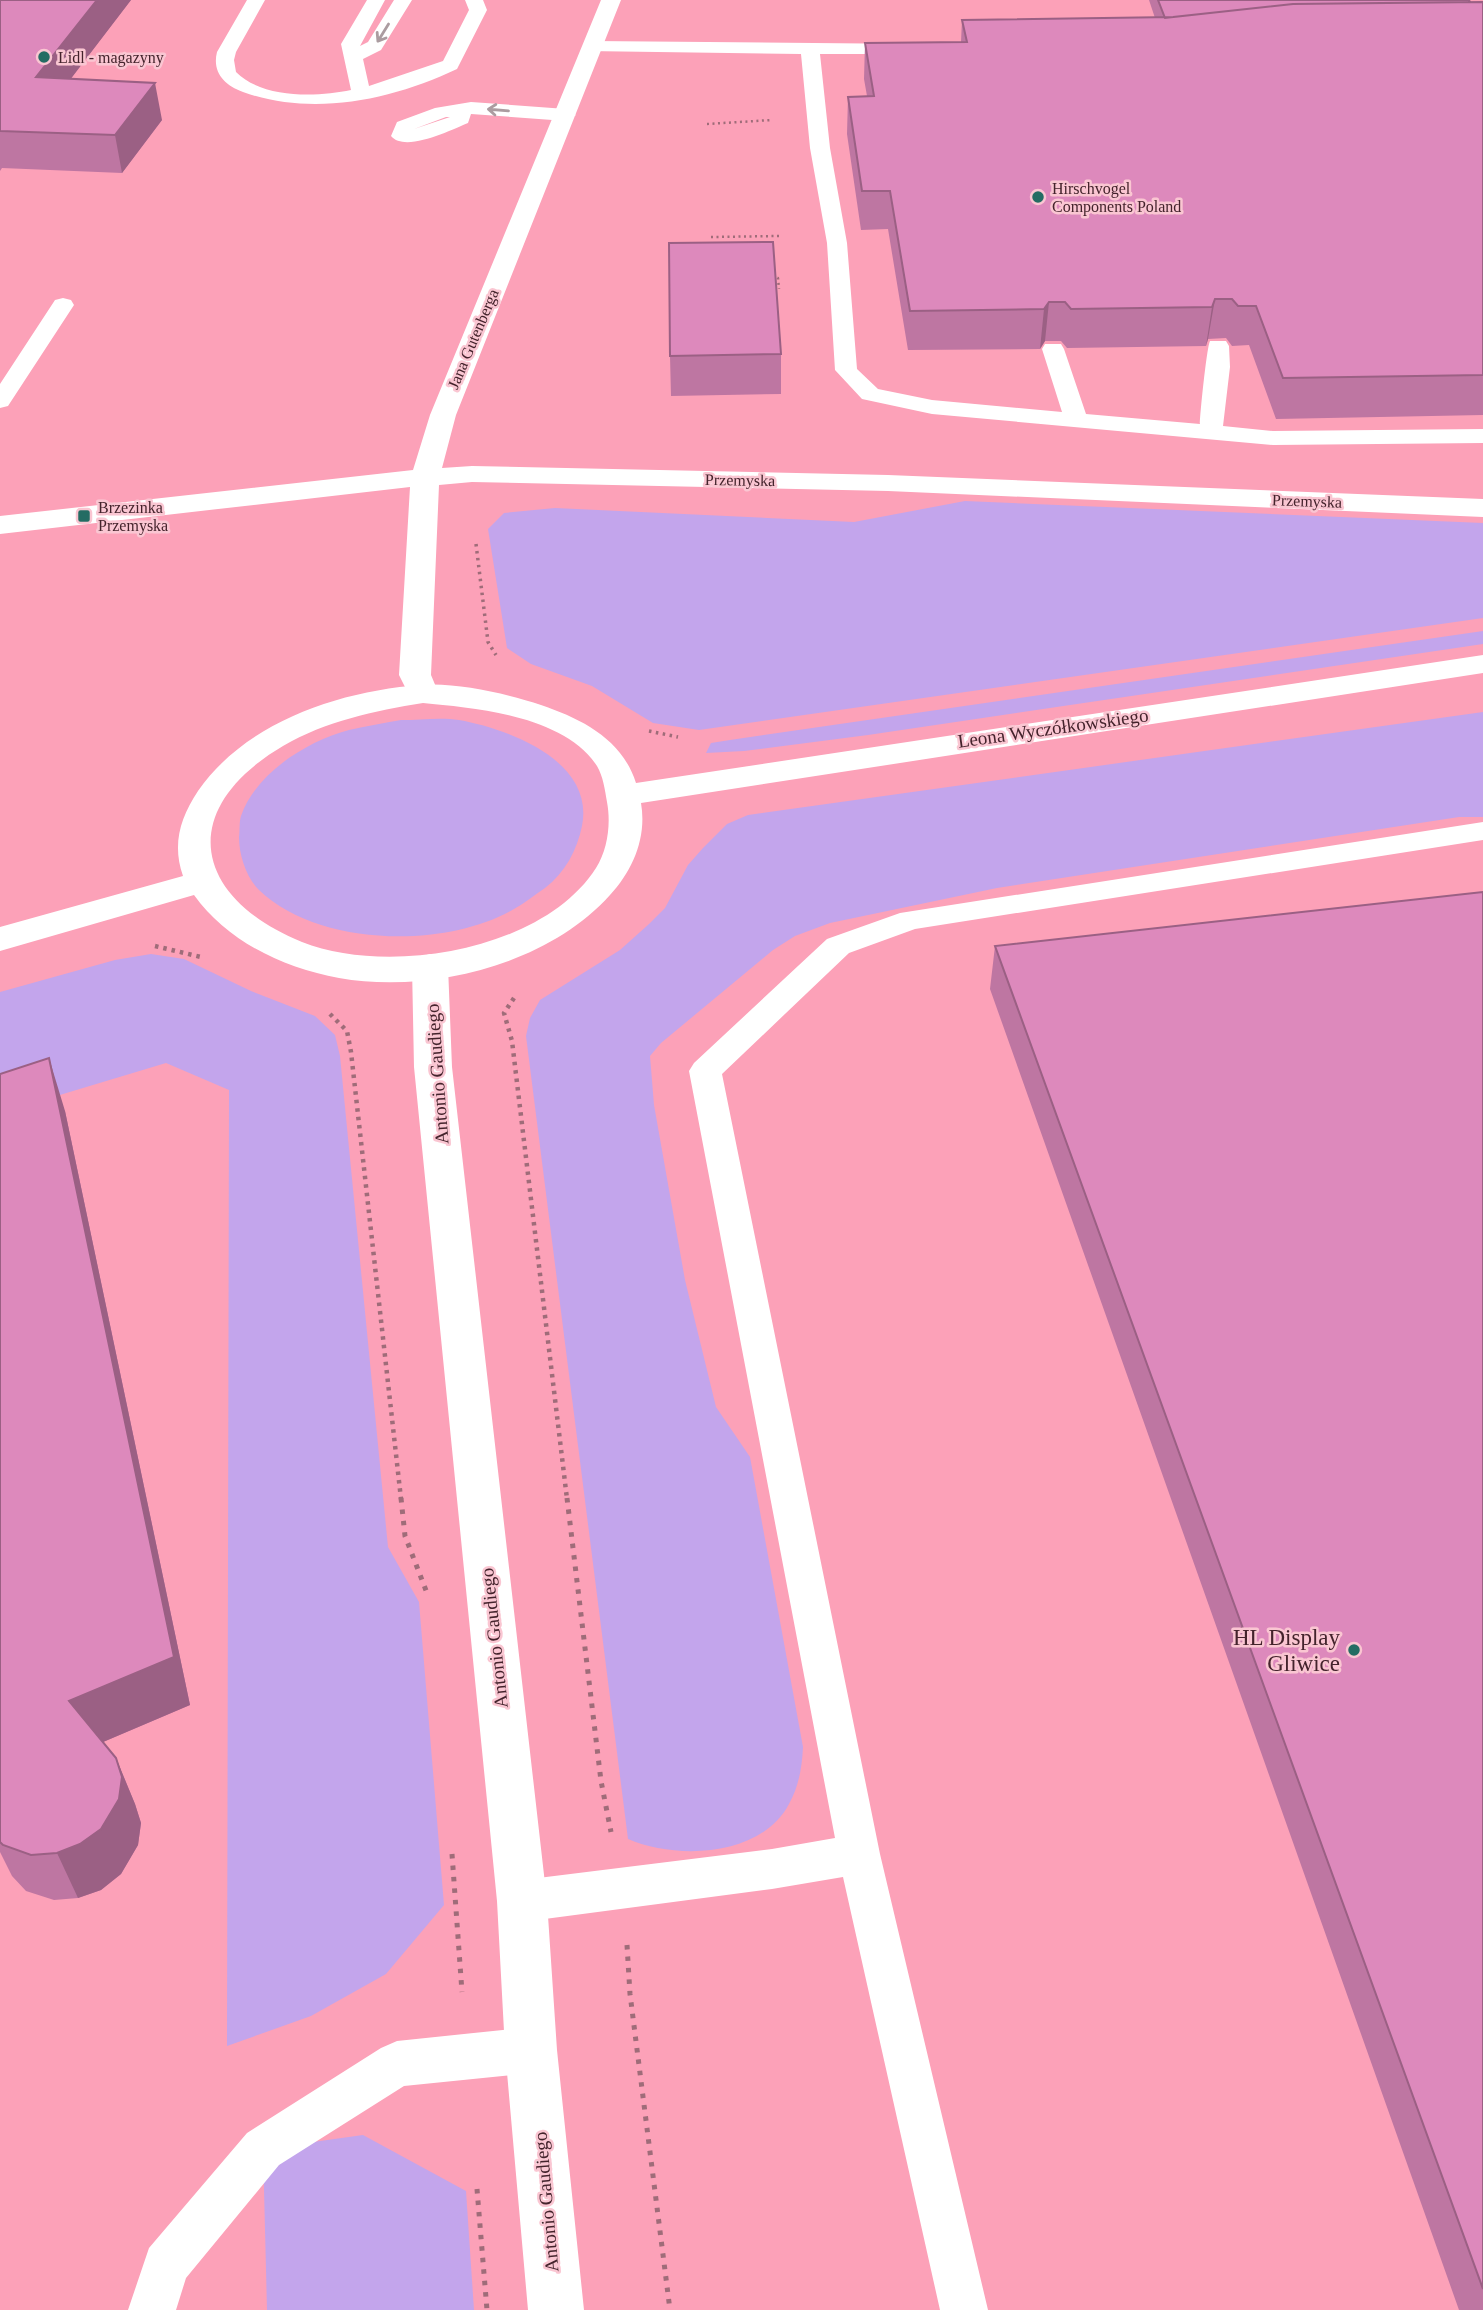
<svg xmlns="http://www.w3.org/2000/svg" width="1483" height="2310" font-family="'Times New Roman',serif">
  <rect width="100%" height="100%" fill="#f7b3c3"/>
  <path fill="#fca1b8" d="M0,0h1483v2310h-1483z"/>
  <path fill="#c3a5ec" d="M965,501l518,22v95l-784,112 -46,-7 -61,-37 -61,-22 -24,-16 -19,-119 16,-16 51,-5 299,14z
    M1483,631v13l-615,91 -124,16 -38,2 5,-10 19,-3z
    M1483,712v105h-24l-462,71 -167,35 -35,13 -22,14 -112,93 -11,13 4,49 31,175 31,127 34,50 53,290c-1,20 -4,39 -14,57 -28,53 -112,56 -161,35l-102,-803 4,-18 10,-18 80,-50 29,-26 16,-16 23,-43 15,-17 24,-24 21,-9z
    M401,720c19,0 40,-3 58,0 50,9 136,41 123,106 -5,24 -17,47 -37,62 -11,7 -20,15 -31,21 -68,40 -196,38 -255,-19 -13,-13 -20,-35 -20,-53 1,-6 0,-15 2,-21 15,-43 66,-75 108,-86 17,-4 35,-7 52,-10z
    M151,954l33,5 67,32 64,25 20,19 5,21 48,491 31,55 25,303 -58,69 -75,42 -84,30 2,-956 -63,-27 -166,50v-121l115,-32z
    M363,2135l103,56 8,119h-207l-4,-161z"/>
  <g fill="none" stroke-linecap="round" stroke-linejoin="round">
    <path stroke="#9f6c79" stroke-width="2.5" stroke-dasharray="2 3.5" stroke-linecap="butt" d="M707,124l65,-4
      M711,237l69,-1
      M772,278h6l1,11"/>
    <path stroke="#9f6c79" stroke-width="3.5" stroke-dasharray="2.5 4.5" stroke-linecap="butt" d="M476,544l12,98 8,13
      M649,731l29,6"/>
    <path stroke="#9f6c79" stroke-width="4.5" stroke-dasharray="3.5 5" stroke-linecap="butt" d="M155,946l46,11
      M514,998l-10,15 8,28 55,458
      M330,1014l17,17 4,21 50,447"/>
    <path stroke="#9f6c79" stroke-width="5" stroke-dasharray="4.5 7" stroke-linecap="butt" d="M401,1498l4,38 22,57
      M567,1498l34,283 10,51
      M452,1854l10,138
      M627,1945l3,49 40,316
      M477,2189l10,121"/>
    <path fill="#fff" fill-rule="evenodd" d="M247,0h18l-29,52 -2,8 2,12c27,27 81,25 115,18l-10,-46 26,-44h18l-25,46 8,-4 26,-42h18l-31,50 -18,9 6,27 74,-25 26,-51 -4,-10h18l4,10 -30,59c-66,31 -144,48 -214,23 -19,-7 -31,-20 -26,-40z
      M592,41l325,3 3,4 -9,6h-91l10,94 17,95 10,126 21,20 54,11 130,12 -20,-63 3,-5h16l3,5 22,65 114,10c0,-10 7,-78 10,-83h16l3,5 1,21 -7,59 50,5 210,-2v14l-210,2 -341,-31 -70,-15 -27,-29 -8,-127 -17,-95 -9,-94 -215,-3 -3,-4 3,-4z
      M471,102l95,7 10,6 -10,6 -95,-7 -3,9c-17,7 -63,30 -77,13l6,-14 38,-14zM446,117h4l-36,12z
      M63,298l8,2 3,5 -66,101 -8,2v-24l55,-84z
      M1483,822v18l-568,89 -66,24 -127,121 158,780 108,456h-48l-97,-433 -71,12 -250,33 -15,-6 -7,-15 7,-15 15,-6 250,-31 63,-11 -146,-767 5,-8 133,-124 73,-26z
      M531,2027l16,7 7,16 -7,16 -16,7 -127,13 -125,79 -93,113 -10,32h-48l21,-62 98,-115 134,-85 16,-7z"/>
    <path fill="#fff" fill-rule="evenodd" d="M601,0h20l-165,415 -14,53 30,-2 416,9 595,24v18l-595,-26 -416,-9 -33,3 -8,190 8,19 -5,7 -11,2 -11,-2 -13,-26 11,-188 -410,47v-18l413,-46 17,-55z
      M430,954l13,4 5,8 4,101 95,834 10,149 27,260h-56l-23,-260 -8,-149 -83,-834 -2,-101 5,-8z"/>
    <path fill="#fff" fill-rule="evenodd" d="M1483,655v18l-842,130c6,34 -8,67 -31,92 -63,70 -180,99 -271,83 -56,-10 -112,-37 -145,-83l-194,56v-24l183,-51c-11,-31 -3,-58 15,-85 48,-69 141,-100 223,-106 35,-3 87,9 120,20 41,14 81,34 95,78zM423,703c54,5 141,13 174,63 6,10 8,24 10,36 4,21 1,47 -11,66 -53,83 -208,108 -294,74 -110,-45 -126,-133 -19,-196 43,-25 91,-35 140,-43z"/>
  </g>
  <path fill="#be76a2" d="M0,0h131l-61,79 92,41 -40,53 -120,-5 -2,3z
    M1149,0h320l1,2h13v413l-207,4 -27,-74 -17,1 -6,-8 -18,1 -2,7 -139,2 -6,-7h-16l-5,8 -132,1 -20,-121 -27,1 -14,-96 1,-37 19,-1 -3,-17 1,-36 96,-1 1,-22 193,-2z
    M781,354v40l-110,2 -1,-40z
    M1483,892v1418h-24l-469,-1321 5,-43z
    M0,1074l65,37 125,594 -87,37 13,16 19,46 6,19 -3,22 -17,29 -20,16 -23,8 -24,2 -28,-9 -14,-15 -12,-24z"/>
  <path fill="#9b6084" d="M97,0h34l-87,114 -8,-37z
    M155,83l7,37 -40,53 -7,-38z
    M1215,299l-7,40 -2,7 6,-39z
    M1049,302l-4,39 -5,8 4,-40z
    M49,1058l16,53 125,594 -101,43 -20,-47z
    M116,1758l19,46 6,19 -3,22 -17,29 -20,16 -23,8 -21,-45z"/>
  <path fill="#dd89bc" stroke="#9b6084" stroke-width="2" d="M0,0h97l-61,77 119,6 -40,52 -115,-4z
    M1158,0h311l1,2 -177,2 -128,14z
    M1483,2v373l-200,3 -27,-72h-18l-6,-7h-17l-3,8 -141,2 -6,-7h-16l-5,7 -134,2 -20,-120h-28l-14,-94 26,-1 -9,-53 102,-1 -5,-22 211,-3 120,-13z
    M773,242l8,112 -111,2 -1,-113z
    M1483,892v1397l-488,-1343z
    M49,1058l125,599 -105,44 47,57 6,19 -3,22 -18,30 -21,15 -23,9 -26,2 -28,-10 -3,-3v-768z"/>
  <defs><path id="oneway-shaft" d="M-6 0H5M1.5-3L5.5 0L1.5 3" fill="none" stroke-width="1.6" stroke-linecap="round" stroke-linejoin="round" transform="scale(1.75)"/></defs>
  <g stroke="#ab9ca0">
    <use href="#oneway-shaft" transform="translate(383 33) rotate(122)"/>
    <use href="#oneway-shaft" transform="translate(498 110) rotate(-175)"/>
  </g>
  <g fill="#246c63" stroke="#fac6d2" stroke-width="2.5">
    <circle cx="44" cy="57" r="7"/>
    <circle cx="1038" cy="197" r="7"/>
    <rect x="77" y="509" width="14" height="14" rx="3.5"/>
    <circle cx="1354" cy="1650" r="7"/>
  </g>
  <g text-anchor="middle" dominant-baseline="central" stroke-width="5" stroke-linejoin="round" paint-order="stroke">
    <g font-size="16" fill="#44232c" stroke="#fac6d2" text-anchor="start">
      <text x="58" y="57">Lidl - magazyny</text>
      <text x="1052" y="188">Hirschvogel<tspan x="1052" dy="18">Components Poland</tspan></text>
      <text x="98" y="507">Brzezinka<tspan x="98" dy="18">Przemyska</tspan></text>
    </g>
    <g font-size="16" fill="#44232c" stroke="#fac6d2">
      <text transform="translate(473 339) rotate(-67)">Jana Gutenberga</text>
      <text transform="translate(740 480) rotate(1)">Przemyska</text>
      <text transform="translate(1307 501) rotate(2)">Przemyska</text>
    </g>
    <g font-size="19" fill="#44232c" stroke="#fac6d2">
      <text transform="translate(1053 728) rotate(-8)">Leona Wyczółkowskiego</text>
      <text transform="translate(437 1074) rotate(-94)">Antonio Gaudiego</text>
      <text transform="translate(494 1638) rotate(-96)">Antonio Gaudiego</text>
      <text transform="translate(546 2202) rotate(-95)">Antonio Gaudiego</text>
    </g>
    <g font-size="23" fill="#44232c" stroke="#fac6d2" text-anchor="end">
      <text x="1340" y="1637">HL Display<tspan x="1340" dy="26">Gliwice</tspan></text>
    </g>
  </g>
</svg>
